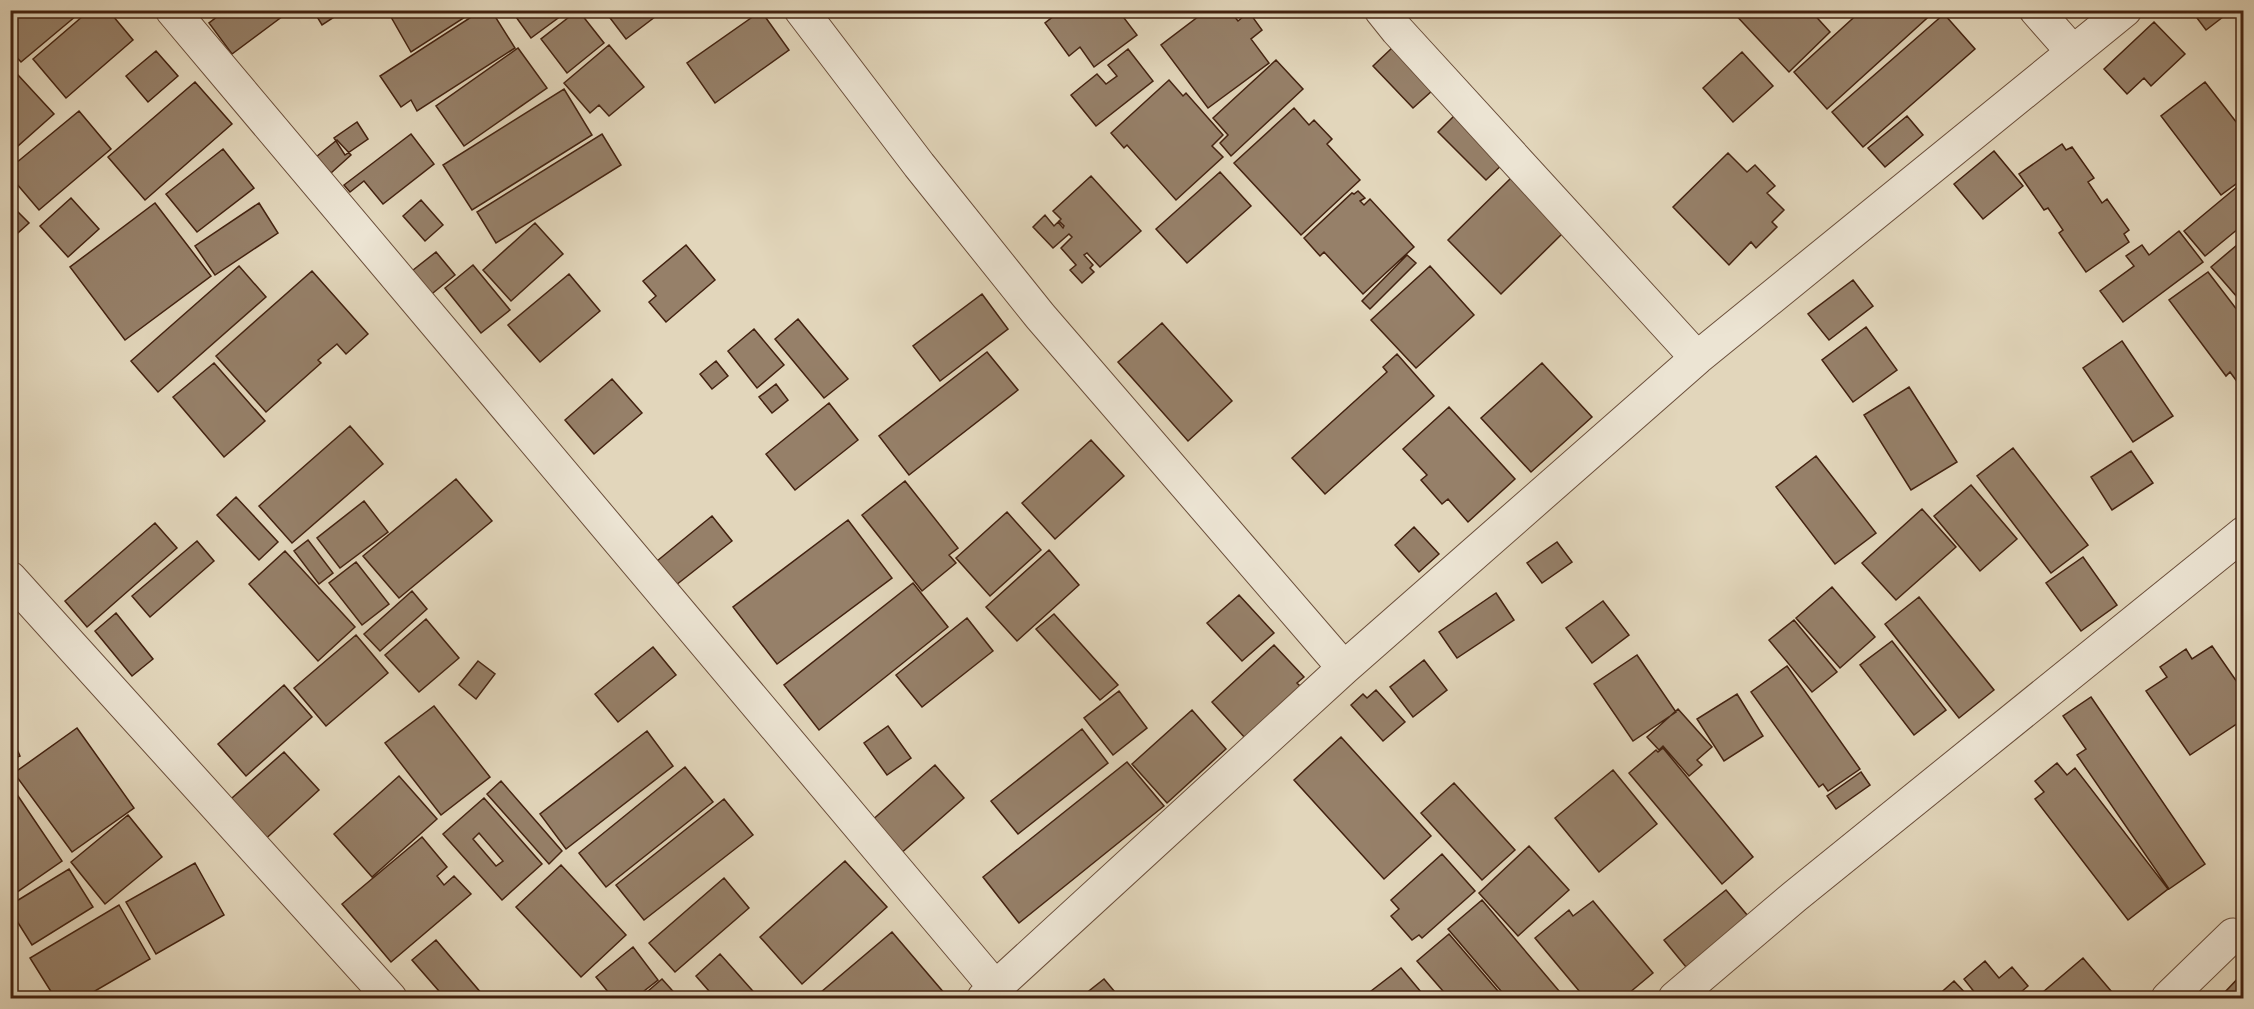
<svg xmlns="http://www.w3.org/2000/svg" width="2254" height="1009" font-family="'IM FELL French Canon',serif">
  <rect width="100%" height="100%" fill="#e2d6bb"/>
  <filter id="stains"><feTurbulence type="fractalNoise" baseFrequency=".00333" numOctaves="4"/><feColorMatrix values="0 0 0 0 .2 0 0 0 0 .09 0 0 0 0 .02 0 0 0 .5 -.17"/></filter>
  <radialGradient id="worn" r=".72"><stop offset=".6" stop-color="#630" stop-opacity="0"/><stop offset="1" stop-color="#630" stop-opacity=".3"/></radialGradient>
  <path fill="#968069" stroke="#432210" stroke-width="1.5" fill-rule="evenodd" d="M71,10l5,6 -55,46 -11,-12 1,-40z
    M90,10h18l25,30 -67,58 -33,-39z
    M226,10h65l-59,44 -23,-31z
    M313,10h32l-23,15z
    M387,10h89l-65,42z
    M482,10h9l24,38 -98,63 -6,-11 -10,7 -21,-31z
    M511,10h58l-38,28z
    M578,10l26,33 -37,30 -26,-34z
    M604,10h60l-38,29z
    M1052,10h66l19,25 -43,32 -14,-20 -11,9 -24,-33 10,-8z
    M1207,10h22l9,11 11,-9 13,18 -11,9 18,24 -61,45 -47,-63z
    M1731,10h79l20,22 -41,40z
    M1862,10h74l-109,99 -33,-37z
    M2191,10h41l-26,20z
    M761,11l28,39 -74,53 -28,-40z
    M1944,14l31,35 -112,98 -31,-35z
    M2154,22l31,32 -34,32 -7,-8 -17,16 -23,-25z
    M609,45l35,42 -35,29 -10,-11 -9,8 -26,-30z
    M1393,47l40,43 -20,18 -40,-42z
    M518,48l29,40 -83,58 -28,-40z
    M1128,49l25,32 -57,45 -25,-31 26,-21 9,10 11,-8 -9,-11z
    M156,51l22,25 -30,26 -22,-26z
    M1742,52l31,34 -40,36 -30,-34z
    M1276,60l27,29 -72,67 -11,-13 8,-8 -15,-17z
    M18,75l36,39 -44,39v-72z
    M1169,80l14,16 3,-3 37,42 -11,11 11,11 -47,43 -49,-55 -3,3 -13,-15z
    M195,82l37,42 -87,76 -37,-43z
    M2205,82l39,50v46l-23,17 -60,-79z
    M564,89l28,46 -120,75 -29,-45z
    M1294,108l15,17 5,-5 18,19 -5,5 33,36 -59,55 -67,-72z
    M79,111l32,38 -72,61 -29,-34v-8z
    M1459,111l48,49 -21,20 -48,-48z
    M1907,116l16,19 -38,32 -17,-19z
    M357,122l11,17 -23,16 -11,-17z
    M411,134l23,30 -51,40 -19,-23 -14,11 -6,-7z
    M602,134l19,31 -125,78 -19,-31z
    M337,140l14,15 -20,18 -15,-16z
    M2062,144l4,6 6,-3 22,31 -6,4 14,21 5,-4 22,31 -5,4 5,8 -43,30 -27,-39 4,-3 -15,-22 -4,2 -25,-36z
    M223,149l31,39 -57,44 -31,-38z
    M1994,151l29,35 -40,33 -29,-35z
    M1728,153l19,19 8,-7 20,21 -8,7 17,17 -12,12 5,5 -21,21 -5,-6 -22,23 -56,-58z
    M1220,172l31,34 -64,57 -31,-34z
    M1514,175l53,54 -66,65 -53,-54z
    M1091,176l50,55 -41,36 -13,-14 -3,2 9,10 -3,3 4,4 -12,11 -12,-13 6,-5 -15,-17 11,-11 -3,-3 -16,14 -20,-21 12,-12 9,11 4,-4 5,6 1,-2 -5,-5 2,-2 -8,-8z
    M2244,181v43l-39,32 -21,-25z
    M1358,191l7,7 -5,3 4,4 6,-6 44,48 -51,47 -39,-42 -4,4 -16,-18 48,-45 2,1z
    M71,198l28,31 -31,28 -28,-31z
    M421,200l22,25 -18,16 -22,-25z
    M155,203l56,73 -86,64 -55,-73z
    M259,203l19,30 -63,42 -20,-29z
    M10,204l19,19 -19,17z
    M535,223l28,31 -52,47 -28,-31z
    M2179,231l24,31 -80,60 -23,-31 34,-25 -8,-10 16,-11 7,10z
    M2244,239v66l-33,-38z
    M686,245l29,35 -49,42 -17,-20 7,-6 -13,-15z
    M436,252l19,23 -27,22 -20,-23z
    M1407,255l9,8 -46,46 -8,-8z
    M473,265l37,45 -29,23 -36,-45z
    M239,266l27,31 -108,95 -27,-31z
    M1430,266l44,49 -58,53 -45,-48z
    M312,271l56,63 -22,20 -9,-10 -19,16 3,3 -55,49 -50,-56z
    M2208,272l36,47v60l-6,4 -8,-11 -4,4 -57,-76z
    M569,274l31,37 -60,51 -32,-37z
    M1853,280l20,26 -44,34 -21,-26z
    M982,294l26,35 -68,52 -27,-35z
    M798,319l50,60 -24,19 -49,-59z
    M1162,323l70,78 -44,40 -70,-79z
    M1866,327l31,43 -44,32 -31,-42z
    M754,329l30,36 -27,23 -29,-37z
    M2122,341l51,75 -40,26 -50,-74z
    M987,352l31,38 -109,85 -30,-39z
    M1397,354l37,42 -109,98 -33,-36 95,-86 -4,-5z
    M716,361l12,15 -16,13 -12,-15z
    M214,363l51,58 -41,36 -51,-60z
    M1542,363l50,54 -61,55 -50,-54z
    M612,379l30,34 -48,41 -29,-34z
    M776,384l12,16 -16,13 -13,-16z
    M1909,387l48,75 -46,28 -47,-75z
    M829,403l29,37 -63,50 -29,-36z
    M1449,407l66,72 -47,43 -20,-23 -6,5 -21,-24 6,-5 -24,-26z
    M350,426l33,38 -91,79 -33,-37z
    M1091,440l33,36 -69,63 -33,-36z
    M2013,448l75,97 -37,28 -74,-97z
    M2131,451l22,32 -41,27 -21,-33z
    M1816,456l60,77 -41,31 -59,-77z
    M456,479l36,42 -93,77 -36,-42z
    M905,481l53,67 -9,7 7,8 -34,28 -60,-76z
    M1971,485l46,54 -37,32 -46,-55z
    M236,497l42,45 -19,18 -42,-45z
    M364,501l24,31 -48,36 -23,-30z
    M1922,509l34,38 -60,53 -34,-37z
    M1007,512l34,38 -51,46 -34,-38z
    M712,516l20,25 -56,44 -19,-24z
    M848,520l44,58 -115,86 -44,-57z
    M155,523l22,25 -90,79 -22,-26z
    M1414,527l25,27 -20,18 -24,-27z
    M308,540l25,33 -14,11 -25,-33z
    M197,541l17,20 -64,56 -18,-21z
    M1557,542l15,20 -30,21 -15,-20z
    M1049,550l30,35 -62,56 -31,-34z
    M285,551l70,76 -37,34 -69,-77z
    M2083,557l34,48 -36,26 -35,-48z
    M356,562l33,42 -27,21 -33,-42z
    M913,583l35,44 -129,103 -35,-45z
    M1832,587l43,50 -35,31 -44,-50z
    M412,591l15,18 -47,42 -16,-17z
    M1496,593l18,27 -57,38 -18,-26z
    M1239,595l35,38 -32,28 -35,-38z
    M1919,597l75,93 -35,28 -74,-94z
    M1603,601l26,34 -37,28 -26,-35z
    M116,613l37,46 -21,17 -37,-45z
    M1054,614l64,71 -18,15 -64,-71z
    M967,618l26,33 -71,56 -26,-32z
    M426,619l33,39 -40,34 -34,-37z
    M1794,620l43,52 -25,20 -43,-52z
    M356,635l32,38 -62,53 -32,-38z
    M1892,641l54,69 -32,25 -54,-70z
    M1274,645l30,32 -7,6 5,5 -56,51 -34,-37z
    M2212,646l32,46v27l-54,36 -44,-64 21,-14 -7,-10 26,-18 6,10z
    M653,647l23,28 -58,47 -23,-28z
    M1637,655l39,57 -43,29 -39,-57z
    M1424,660l23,30 -34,27 -23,-30z
    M478,661l17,13 -19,25 -17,-14z
    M1787,666l73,103 -32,22 -5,-7 -4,3 -68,-95z
    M284,685l28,32 -66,59 -28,-32z
    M1376,690l29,32 -22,19 -32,-36 12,-11 4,4z
    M1119,691l28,37 -34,27 -29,-37z
    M1737,694l26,42 -39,25 -27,-42z
    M2091,697l114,167 -36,25 -92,-134 9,-6 -23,-33z
    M434,706l56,71 -49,38 -56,-72z
    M1678,709l34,38 -15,13 5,5 -13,11 -26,-30 -4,4 -12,-13z
    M1192,710l34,39 -59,54 -35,-39z
    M888,726l23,32 -24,17 -23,-32z
    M77,728l57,80 -62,44 -58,-79z
    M1082,729l26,34 -90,71 -27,-33z
    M647,731l26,35 -107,83 -26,-35z
    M10,733l10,23 -10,4z
    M1341,737l90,99 -47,43 -90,-99z
    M1663,748l90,109 -31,27 -93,-111 27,-23 2,2z
    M284,752l35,38 -59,54 -36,-39z
    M1127,762l37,44 -145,117 -36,-46z
    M2057,763l10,12 8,-7 93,121 -40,31 -93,-121 9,-7 -9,-11z
    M935,765l29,33 -65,57 -29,-33z
    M685,767l28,35 -107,85 -27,-34z
    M1613,770l44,54 -58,48 -44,-54z
    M1861,772l9,13 -34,24 -9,-13z
    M399,776l38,43 -65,58 -38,-43z
    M501,781l61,70 -13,13 -62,-70z
    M1454,783l61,67 -33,30 -61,-67z
    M16,793l46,68 -52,36v-100z
    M484,798l58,66 -40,36 -59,-66zM479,833l24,28 -7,5 -23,-27z
    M724,799l29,36 -109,85 -28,-35z
    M128,815l34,42 -57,47 -34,-42z
    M422,837l25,30 -10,9 7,9 10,-9 17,18 -80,68 -49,-58z
    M1529,846l40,44 -51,46 -39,-43z
    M1442,854l33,37 -53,47 -3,-3 -7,5 -21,-24 8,-7 -8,-9z
    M845,861l42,46 -85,77 -42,-47z
    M195,863l29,52 -68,39 -30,-52z
    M561,865l65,70 -45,42 -65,-70z
    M69,869l24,38 -61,38 -22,-35v-5z
    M724,878l25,30 -74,64 -26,-29z
    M1726,890l22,26 -62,51 -22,-27z
    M1482,900l83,98h-58l-59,-69z
    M1593,901l60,72 -30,25h-38l-50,-60 34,-28 4,6z
    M119,905l31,54 -67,39h-28l-25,-40z
    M892,932l53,62 -5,4h-126z
    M1449,934l55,64h-55l-32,-37z
    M436,940l46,54 -5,4h-32l-33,-38z
    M633,947l25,33 -23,18h-22l-17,-21z
    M720,954l39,44h-44l-19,-22z
    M2083,958l34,40h-81z
    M1985,961l14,17 13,-11 16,19 -14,12h-35l-15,-19z
    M1401,968l25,30h-64z
    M2244,972v26h-12l-7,-6z
    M662,979l17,19h-39z
    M1104,979l16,19h-40z
    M1954,981l16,17h-35z"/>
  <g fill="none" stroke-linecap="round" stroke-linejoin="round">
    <defs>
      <path id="minor" d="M172,10l823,977
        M801,10l118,155 121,151 304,352
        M1381,10l16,20 300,328
        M2036,10l37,42
        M10,578l380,420
        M984,998l360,-330 353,-310 428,-348
        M1675,998l119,-101 450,-364
        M2168,998l65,-63"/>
    </defs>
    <use href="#minor" stroke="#6b4f3b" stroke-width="35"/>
    <use href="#minor" stroke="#ece4d3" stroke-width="33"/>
  </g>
  <rect width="2254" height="1009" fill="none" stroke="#e2d6bb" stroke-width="36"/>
  <rect x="12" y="12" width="2230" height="985" fill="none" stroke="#432210" stroke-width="3"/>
  <rect x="18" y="18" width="2218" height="973" fill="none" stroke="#432210" stroke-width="1.5"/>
  <rect width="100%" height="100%" filter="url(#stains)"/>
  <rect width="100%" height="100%" fill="url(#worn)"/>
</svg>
